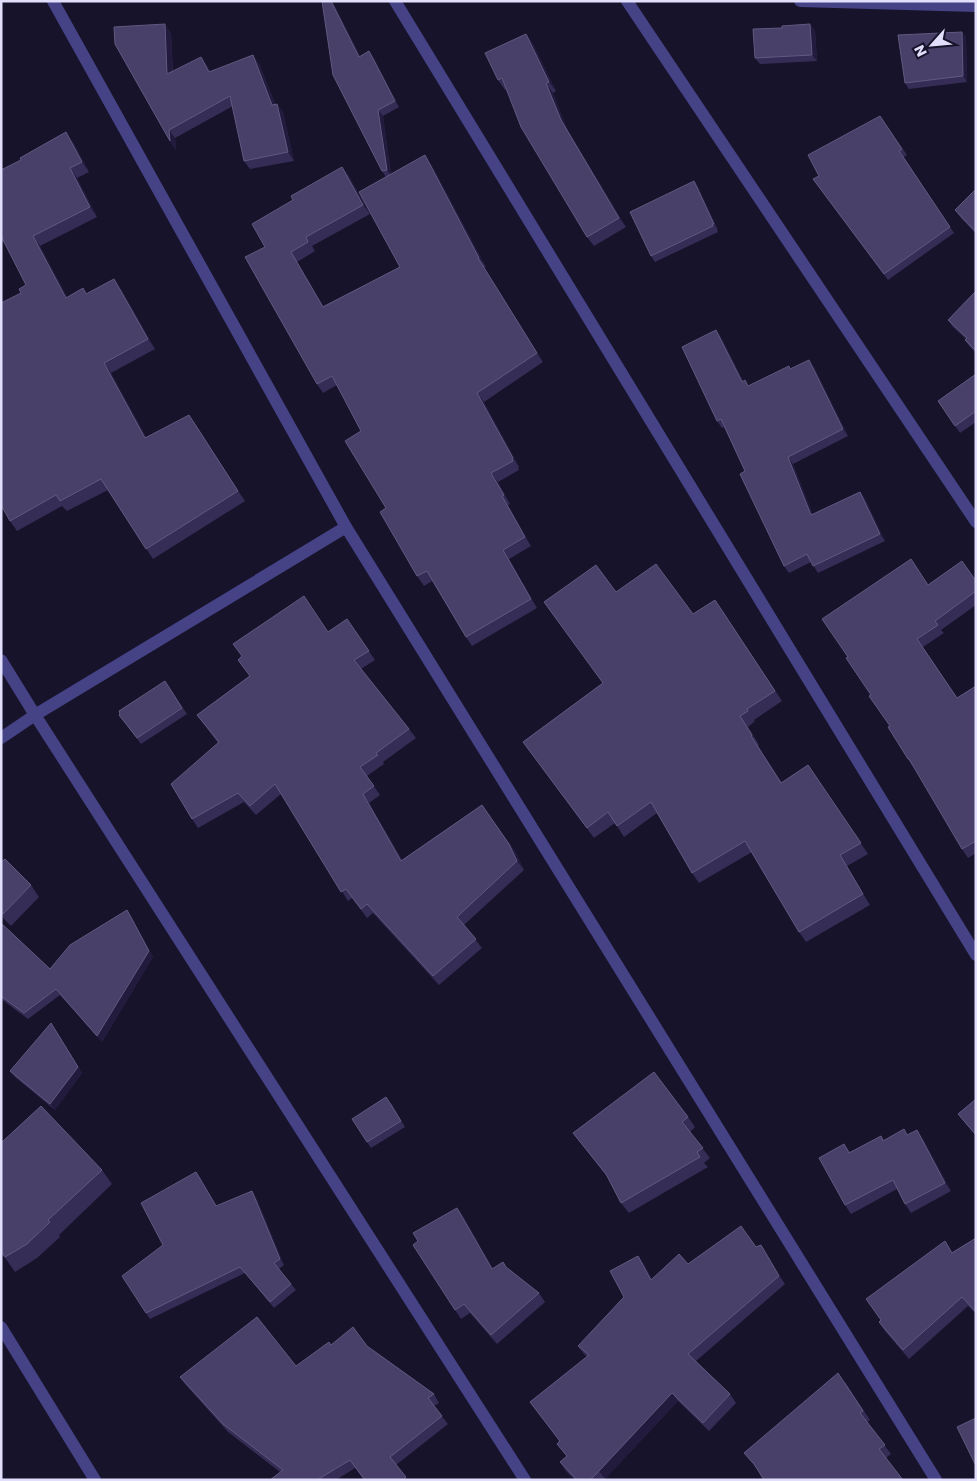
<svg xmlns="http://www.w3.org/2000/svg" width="977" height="1481" font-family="Poppins,sans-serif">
  <rect width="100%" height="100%" fill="#17132a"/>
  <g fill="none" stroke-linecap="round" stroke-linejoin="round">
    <path stroke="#454286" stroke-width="12" d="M53,1l293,526 590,953
      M395,1l581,954
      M627,1l349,521
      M800,1l176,5
      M1,660l34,55 490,765
      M1,738l34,-23 311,-188
      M1,1327l94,153"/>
  </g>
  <path fill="#362d57" d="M332,1l28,55 14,2 25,49 -16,9 8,58 40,-10 55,103h-2l59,95 -59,40 35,65 -1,1 1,2 -21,12 12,22 -2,1 23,41 -22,13 28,49 -65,38 -6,-9 -34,-56 -8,5 -7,-10 -31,-68 -25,-77 -24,-46 -14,8 -6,-9 -52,-137 28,-47 49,-33 7,9 21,38 -58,32 3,5 -18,11 26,44 77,-39 -14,-90 -4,-6z
    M782,28l33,2 2,31 -57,3 -5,-6z
    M962,32l4,6 1,44 -58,7 -4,-6z
    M171,33l2,38 34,-6 3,6 49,-8 16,41h2l6,8 11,49 -44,8 -6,-8 -11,-55 -58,32 1,12 -6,-9 -55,-97z
    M526,34l7,10 23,47 -3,2 14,36 59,98 -32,19 -7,-9 -81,-148 -1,1 -7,-10z
    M880,116l27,39 -3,2 50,76 -66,47 -75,-101 6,-3z
    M73,142l16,30 -12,6 20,39 -57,29 27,51 16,-9 4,6 34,-5 34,60 -44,24 35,64 50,-12 49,76 -92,58 -45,-69 -41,21 -5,-5 -45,25 -7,-10 11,-228 5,-8 -22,-44 -3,1v-72z
    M694,181l4,6 20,43h-1l1,2 -63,30 -4,-6z
    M976,189v45l-16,-17 -5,-7z
    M976,291v62l-6,-6 -5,-7 1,-1 -13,-12 -5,-7z
    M721,337l22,44 5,5 43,-17 23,-2 34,69 -55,28 20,51 47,-23 5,7 20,42 -67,32 -7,-11 -22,11 -5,-7 -39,-95 -21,-44 -2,1 -5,-7z
    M976,374v48l-16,11 -22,-32z
    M976,581v24l-35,25 3,3 -21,14 34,51 19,-12v167l-8,5 -6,-9 -47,-81h-1l-6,-9 -18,-33 39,-141z
    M616,592l77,22 29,-4 60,91 -28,19 1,1 -7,6 11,18 -1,1 24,37 26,-18 60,89 -21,12 23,39 -64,37 -7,-10 -47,-80 -53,31 -7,-10 -35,-60 -33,24 -9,-14 -21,15 -71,-96 80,-59z
    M347,619l28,41 -14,9 48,60 7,9 -33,24 1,2 -17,12 13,19 -11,8 33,57 80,-55 34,48 8,17 -60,55 18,23 -43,37 -66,-72 -6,5 -15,-20 -4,3 -67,-107 -25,21 -12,-13 -46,26 -6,-9 26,-76 -21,-28 52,-39 79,-44z
    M165,681l22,33 -46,30 -22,-29z
    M1,862l30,23 8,12 -28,29 -10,-10z
    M131,916l22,41 -51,85 -42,-47 -32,24 -27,-20v-76l49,46z
    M55,1029l27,44 -27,37 -40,-33 -5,-6z
    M976,1099v37l-18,-22z
    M391,1103l14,24 -34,21 -4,-6z
    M688,1117l7,10 -5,5 20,26 -6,5 4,4 -79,46 -8,-10 -13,-25 -35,-45z
    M908,1135l15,4 28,52 -40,22 -6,-9 -8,-15 -46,25 -6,-9 -1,-61 6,8 31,-16 3,4z
    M102,1170l10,14 -53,51 1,2 -23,21 -22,14 -14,-20z
    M196,1172l21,34 39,-9 28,68 -5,4 17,21 -22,18 -29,-35 -95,46 -4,-6 17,-68z
    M463,1216l30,53 14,-1 32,25 6,9 -48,42 -27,-31 -9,6 -6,-9z
    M976,1238v76l-8,-8 -59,53 -24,-28 -6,-9 73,-70z
    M761,1245l5,8 19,31 -89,77 34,33 6,9 -27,28 -31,-30 -74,79h-29l-9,-9 -6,-9 7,-5 -10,-13 2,-3 -29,-39 57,-45 -3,-3 -6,-8 46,-49 14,-41 6,8 8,15 36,-15 68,-17z
    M331,1345l36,1 67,48 5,9 -5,3 14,18 -52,41 11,15h-43l-9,-12 -19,12h-66l10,-8 -52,-40 -42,-47 -6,-8 116,-11z
    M845,1382l25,38 -3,2 24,32 -5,4 -128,12 -14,-17z"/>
  <path fill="#221b3d" d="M331,1h1l31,62 -4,-6z
    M165,24l6,9 2,49 -6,-8z
    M810,24l5,6 2,31 -5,-6z
    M962,32l4,6 1,44 -4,-6z
    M526,34l7,10 23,47 -7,-9z
    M369,51l5,7 25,49 -4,-6z
    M253,55l6,8 19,50 -6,-8z
    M201,57l6,8 8,15 -6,-8z
    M546,83l7,10 14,36 59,98 -7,-9 -58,-98z
    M277,104l6,8 11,49 -6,-9z
    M378,110l5,6 8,60 -4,-6z
    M169,130l6,8 1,12 -6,-9z
    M66,132l7,10 16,30 -7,-10z
    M425,155l6,9 55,103 -7,-9z
    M342,167l7,9 21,38 -7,-9z
    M70,168l7,10 20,39 -7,-10z
    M694,181l4,6 20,43 -4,-6z
    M33,236l7,10 33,62 -7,-10z
    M291,252l6,10 32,54 -6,-9z
    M478,258l6,9 59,95 -6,-9z
    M114,279l7,10 34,60 -7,-10z
    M716,330l5,7 25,52 -4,-7z
    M809,360l5,7 34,69 -5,-7z
    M104,363l7,10 41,75 -7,-10z
    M477,393l7,9 35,65 -6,-9z
    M189,415l7,10 49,76 -7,-10z
    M788,457l5,7 23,58 -5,-7z
    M491,473l7,9 12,22 -6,-9z
    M860,492l5,7 20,42 -5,-7z
    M502,496l6,9 23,41 -6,-9z
    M503,550l6,9 28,49 -6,-9z
    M363,794l6,9 38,67 -6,-9z
    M509,844l7,9 8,17 -7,-9z
    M840,855l7,11 23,39 -7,-11z
    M127,910l4,6 22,41 -51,85 -5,-6z
    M51,1023l31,50 -27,37 -5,-6z
    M917,1130l6,9 28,52 -6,-8z
    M196,1172l5,6 19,34 -4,-6z
    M252,1191l4,6 28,68 -4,-6z
    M457,1208l6,8 35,62 -6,-9z
    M761,1245l5,8 19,31 -6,-8z
    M638,1256l6,8 13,24 -6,-8z
    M672,1393l6,8 -73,78 -6,-8z"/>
  <path fill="#484068" stroke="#605980" d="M322,1h9l28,56 10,-6 26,50 -17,9 9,60 -5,1 -49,-96z
    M165,24l2,50 34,-17 8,15 44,-17 19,50 5,-1 11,48 -44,9 -14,-65 -61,34 1,11 -55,-97 -1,-17z
    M810,24l2,31 -57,3 -2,-29 29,-1v-2z
    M962,32l1,44 -58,7 -7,-48z
    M526,34l23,48 -3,1 15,37 58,98 -32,19 -66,-110 -19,-49 -4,2 -13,-27z
    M880,116l22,33 -3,2 51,76 -66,47 -71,-95 6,-3 -11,-21z
    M66,132l16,30 -12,6 20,39 -57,29 33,62 17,-10 3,6 28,-15 34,60 -44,24 41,75 44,-23 49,76 -92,58 -45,-70 -41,22 -4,-6 -46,26 -9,-16v-202l20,-10 -2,-4 7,-4 -25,-49v-66l20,-10 -1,-2z
    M425,155l54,103h-1l59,95 -60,40 36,65 -1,1 1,2 -22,12 13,22 -2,1 23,41 -22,13 28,49 -65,38 -39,-66 -10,5 -37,-64 6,-4 -41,-67 16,-10 -29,-55 -15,8 -72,-127 20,-10 -13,-23 41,-24 -2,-4 51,-29 21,38 -57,32 2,5 -17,10 32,55 77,-40 -41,-75z
    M694,181l20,43h-2l1,2 -62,30 -21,-44z
    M976,189v43l-21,-22z
    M976,291v60l-11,-11 2,-2 -19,-18z
    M716,330l26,52 3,-2 3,6 41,-20 1,3 19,-9 34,69 -55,28 23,58 49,-23 20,42 -67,32 -6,-12 -23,12 -44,-92 5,-3 -24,-52 -4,2 -35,-74z
    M976,374v37l-21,15 -17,-25z
    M911,559l17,26 34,-24 14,20v10l-41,30 3,4 -21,14 40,59 19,-12v155l-14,8 -53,-90h-1l-20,-32 2,-1 -21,-30 2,-1 -25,-37 2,-1 -26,-38z
    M656,564l37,50 22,-14 60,91 -28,18 1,2 -8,5 12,19 -1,1 30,47 27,-18 53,78 -21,12 23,39 -64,38 -54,-91 -53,32 -41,-71 -34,24 -9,-14 -21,16 -64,-86 80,-59 -59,-81 52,-37 20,27z
    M304,596l24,36 19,-13 22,32 -15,9 55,69 -33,24 2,2 -18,12 14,19 -11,8 38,67 81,-56 27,39 8,17 -60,56 19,22 -43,37 -66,-72 -6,5 -15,-20 -5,3 -66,-108 -25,22 -12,-13 -46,26 -21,-35 48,-42 -22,-27 53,-39 -12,-16 4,-4 -9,-12z
    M165,681l17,27 -45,30 -18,-23 1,-1 -1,-3z
    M5,859l26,26 -28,29 -2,-2v-50z
    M127,910l22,41 -52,85 -41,-47 -32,24 -23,-17v-73l49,46 20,-24z
    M51,1023l27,44 -28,37 -40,-33z
    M654,1072l34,45 -6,5 21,26 -6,4 3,5 -79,46 -15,-29 -33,-41z
    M386,1097l15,24 -34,21 -15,-23z
    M976,1099v36l-18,-21z
    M41,1106l61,64 -54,50 2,2 -23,22 -22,13 -4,-5v-109z
    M904,1129l3,6 10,-5 28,53 -40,21 -12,-24 -48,25 -26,-47 25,-14 5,9 32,-17 2,5z
    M196,1172l20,34 36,-15 28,68 -6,4 17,21 -21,18 -30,-35 -94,46 -24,-37 41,-31 -22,-42z
    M457,1208l35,61 11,-7 3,5 33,26 -48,42 -27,-31 -9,6 -42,-65 5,-4 -5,-8z
    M741,1226l15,21 5,-2 18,31 -91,78 42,40 -27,29 -31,-30 -73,78 -9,9h-13l-17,-18 7,-6 -10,-12 3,-3 -30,-39 59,-47 -11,-9 46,-49 -14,-26 28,-15 13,24 28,-26 9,10z
    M976,1238v74l-14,-15 -59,53 -24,-28 2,-2 -15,-21 79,-58 7,12z
    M257,1317l39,49 33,-24 2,3 22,-18 14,19 67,48 -6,4 14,18 -52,41 16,20 -3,3h-38l-15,-20 -33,20h-47l13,-10 -60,-46 -43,-47z
    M838,1373l25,38 -3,2 25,32 -6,4 24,31h-139l-10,-16 -10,-11z
    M976,1418v48l-19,-39z"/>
  <rect width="977" height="1481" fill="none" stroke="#e2dffd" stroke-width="5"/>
  <g transform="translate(932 45) rotate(243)" stroke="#17132a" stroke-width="4" paint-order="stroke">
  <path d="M0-4L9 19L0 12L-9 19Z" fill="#e2dffd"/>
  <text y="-8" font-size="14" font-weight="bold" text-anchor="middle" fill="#e2dffd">N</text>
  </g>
</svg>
